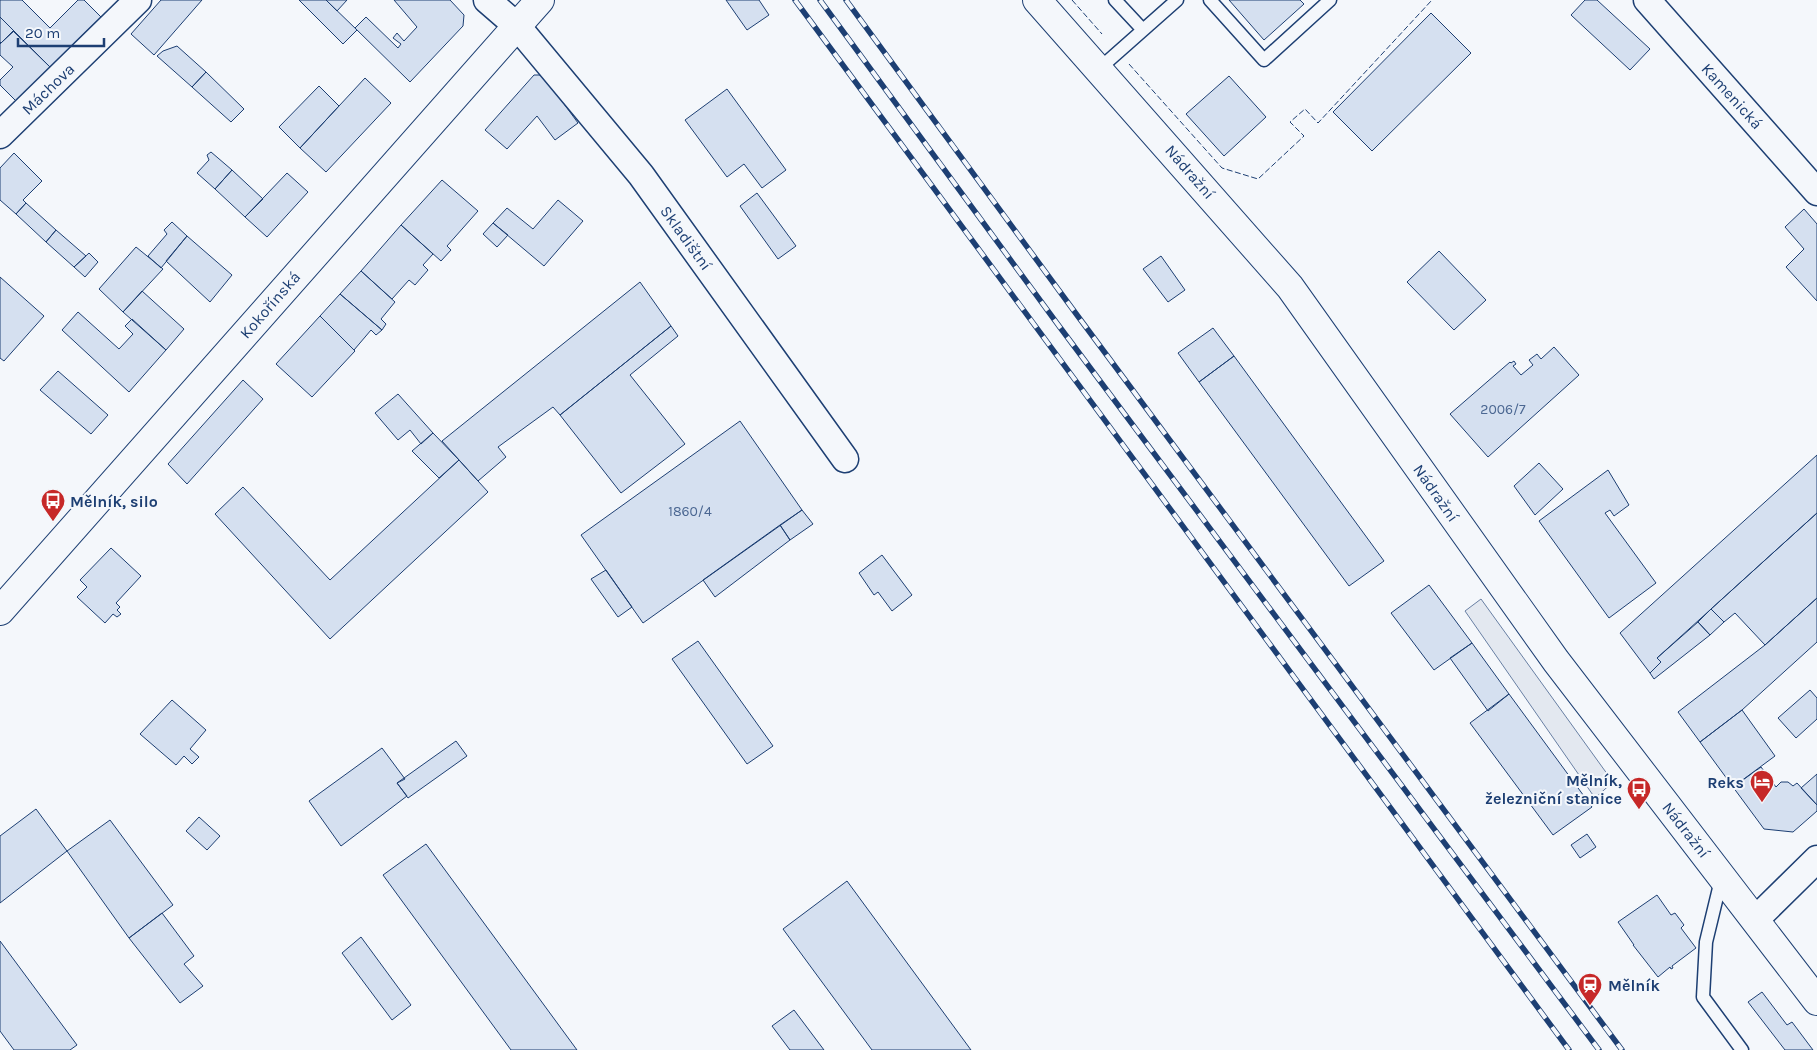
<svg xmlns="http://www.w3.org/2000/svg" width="1817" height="1050" font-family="Karla,sans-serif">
  <rect width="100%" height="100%" fill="#f4f7fb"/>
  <path fill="#e3e8f0" stroke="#687fa3" d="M1481,599l132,183 -18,16 -130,-187z"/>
  <path fill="#d5e0f0" stroke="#1d3f73" d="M0,0h22l28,28 28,-28h6l17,17 -51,50 -50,-50z
    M161,0h41l-48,55 -23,-21z
    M299,0h27l31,30 -14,14z
    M326,0h21l-10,11z
    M394,0h56l14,15 -1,11 -53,56 -55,-54 11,-11 32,31 3,-4 -8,-6 4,-5 7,8 13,-14z
    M726,0h33l10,15 -22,15z
    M1229,0h71l4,4 -40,36z
    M1585,0h12l53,49 -20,21 -59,-55z
    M1431,13l40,40 -99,98 -39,-39z
    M0,17l14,14 -13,12 -1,-1z
    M13,31l37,36 -34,34 -16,-16v-5l13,-13 -13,-12v-11z
    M177,46l29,26 -14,15 -35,-31 6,-5z
    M206,72l38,37 -13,13 -39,-35z
    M534,75h9l35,48 -23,17 -18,-24 -30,33 -22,-19z
    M1229,76l37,41 -42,39 -38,-42z
    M365,78l26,25 -65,69 -26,-24z
    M319,86l20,20 -39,42 -21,-21z
    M727,89l59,81 -24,18 -18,-24 -17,13 -42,-57z
    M211,152l21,18 -17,19 -18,-16 12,-13 -2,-5z
    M14,153l28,28 -19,19 3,3 -10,11 -16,-14v-32z
    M232,170l31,29 -18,18 -30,-28z
    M287,173l21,19 -41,45 -22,-20z
    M442,180l36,31 -31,35 4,4 -10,11 -40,-36z
    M757,193l39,53 -18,13 -38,-53z
    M558,200l25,21 -39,45 -51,-43 14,-15 26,21z
    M26,203l30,27 -10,12 -30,-28z
    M1804,209l13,15v77l-31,-34 18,-18 -19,-22z
    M172,222l15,14 -26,32 -13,-12 19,-22 -3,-4z
    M493,223l15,12 -11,12 -14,-13z
    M401,225l32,29 -10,11 5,5 -13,15 -6,-5 -17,19 -31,-28z
    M56,230l30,26 -12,11 -28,-25z
    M187,236l45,39 -22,27 -44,-41z
    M136,247l27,22 -40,43 -24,-23z
    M1439,251l47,49 -32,30 -47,-48z
    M89,253l9,9 -13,15 -11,-10z
    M1161,256l24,34 -17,12 -25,-33z
    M361,271l34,31 -14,17 5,5 -4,6 -42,-36z
    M0,277l44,39 -40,45 -4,-3z
    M640,282l31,44 -111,89 -7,-8 -55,40 8,10 -28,24 -36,-40z
    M142,291l42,38 -18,21 -43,-38z
    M340,294l42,36 -6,5 -5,-5 -17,20 -34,-34z
    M78,312l41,37 14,-15 -8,-8 7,-7 34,31 -37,42 -67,-62z
    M320,316l35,35 -43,46 -36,-33z
    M671,326l7,10 -48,39 55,69 -64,49 -61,-78z
    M1213,328l21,28 -35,26 -21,-29z
    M1554,347l25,28 -91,82 -38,-43 60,-52 1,1 3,-2 2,3 -3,2 8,9 12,-10 -4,-5 8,-6 4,5z
    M1234,356l150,205 -35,25 -150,-204z
    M58,371l50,44 -17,19 -51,-44z
    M243,380l20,19 -76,85 -19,-20z
    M398,394l35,39 -12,11 -11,-14 -12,10 -23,-27z
    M740,421l62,89 -159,113 -62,-88z
    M433,433l26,27 -20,18 -27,-27z
    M1817,455v58l-160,145 4,4 -11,11 -30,-40z
    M459,460l29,32 -158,147 -115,-125 28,-27 87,93z
    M1539,463l24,26 -28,26 -21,-29z
    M1608,470l21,35 -15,11 -4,-6 -5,3 51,70 -47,35 -70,-97z
    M802,510l11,14 -23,16 -10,-15z
    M1817,513v85l-52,47 -30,-32 -11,9 -13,-13z
    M780,525l10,15 -75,57 -12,-17z
    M111,548l30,28 -25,27 4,4 -3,3 4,4 -4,3 -4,-3 -8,9 -28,-26 10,-10 -7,-7z
    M882,555l30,40 -20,16 -14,-19 -4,3 -15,-22z
    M606,570l26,37 -14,10 -27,-38z
    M1429,585l43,58 -38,27 -43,-57z
    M1817,598v44l-75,68 -42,32 -22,-30 87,-67z
    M1711,609l13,13 -14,13 -12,-13z
    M1698,622l12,13 -56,44 -4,-6 11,-11 -4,-4z
    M698,641l75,105 -26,18 -75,-105z
    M1472,643l37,51 -21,17 -38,-53z
    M1810,690l7,8v21l-21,19 -18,-20z
    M1509,694l83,113 -39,28 -83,-112z
    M172,700l34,30 -16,19 9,8 -7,7 -8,-8 -8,9 -36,-31z
    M1742,710l33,46 -42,31 -33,-45z
    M456,741l11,15 -59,42 -11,-15z
    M382,748l23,31 -8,4 10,13 -66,50 -32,-45z
    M1761,767l15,20 5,-5h7l5,4 4,-3 20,22v6l-24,21 -29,-3 -31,-42z
    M1817,774v31l-16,-17z
    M36,809l31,42 -67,52v-67z
    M199,817l21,19 -13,14 -21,-19z
    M110,820l63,85 -44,33 -62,-87z
    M1587,834l9,13 -16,11 -9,-13z
    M426,844l151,206h-66l-128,-175z
    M847,881l124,169h-99l-89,-121z
    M1657,895l14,20 4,-2 9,12 -3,3 15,20 -24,18 1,2 -2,1 -1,-2 -12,10 -25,-32h1l-16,-23z
    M162,913l32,43 -10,8 19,22 -23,17 -51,-65z
    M361,937l50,68 -19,15 -50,-67z
    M0,941l77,104 -7,5h-56l-14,-19z
    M1762,992l25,33 5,-3 21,28h-28l-37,-48z
    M794,1010l30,40h-34l-18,-24z"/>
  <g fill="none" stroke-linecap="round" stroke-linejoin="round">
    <defs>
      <path id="service" d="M1115,0l28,30
        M1210,0l54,60 66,-60
        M1099,69l78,-69
        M1721,880l-15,62 -3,55 39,53"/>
      <path id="minor" d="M487,0l30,26 124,149 204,284
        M1647,0l170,192
        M0,135l138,-135
        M1755,920l62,-61"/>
      <path id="secondary" d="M0,611l540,-611"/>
      <path id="primary" d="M1037,0l253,287 266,374 261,340"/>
    </defs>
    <use href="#service" stroke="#1d3f73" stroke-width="15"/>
    <use href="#minor" stroke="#1d3f73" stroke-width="29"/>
    <use href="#secondary" stroke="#1d3f73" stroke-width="30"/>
    <use href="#primary" stroke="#1d3f73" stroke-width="30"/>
    <use href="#service" stroke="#f4f7fb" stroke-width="12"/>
    <use href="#minor" stroke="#f4f7fb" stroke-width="26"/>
    <use href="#secondary" stroke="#f4f7fb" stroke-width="28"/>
    <use href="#primary" stroke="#f4f7fb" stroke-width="28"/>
    <defs>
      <path id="rail" d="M795,0l774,1050
        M820,0l239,326 540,724
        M846,0l231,315 545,735"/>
    </defs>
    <use href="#rail" stroke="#1d3f73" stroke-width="5.5"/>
    <use href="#rail" stroke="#f4f7fb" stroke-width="4" stroke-dasharray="11" stroke-linecap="butt"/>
    <path stroke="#1d3f73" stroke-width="1" stroke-dasharray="6 2.5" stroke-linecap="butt" d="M1072,0l30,34
      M1129,64l93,104 36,11 46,-43 -14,-14 15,-13 13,14 114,-123"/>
  </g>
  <defs>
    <symbol id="bus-pin" viewBox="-11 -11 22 30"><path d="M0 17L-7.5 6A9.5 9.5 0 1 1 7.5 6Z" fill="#c62828" stroke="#f4f7fb"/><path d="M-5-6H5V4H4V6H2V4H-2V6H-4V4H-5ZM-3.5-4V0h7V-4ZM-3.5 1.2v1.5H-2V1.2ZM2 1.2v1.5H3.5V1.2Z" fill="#fff"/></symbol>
    <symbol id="hotel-pin" viewBox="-11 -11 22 30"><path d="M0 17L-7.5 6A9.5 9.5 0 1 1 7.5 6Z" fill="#c62828" stroke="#f4f7fb"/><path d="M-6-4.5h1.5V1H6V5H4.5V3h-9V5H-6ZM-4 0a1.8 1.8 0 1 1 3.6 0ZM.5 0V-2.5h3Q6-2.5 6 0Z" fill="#fff"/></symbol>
    <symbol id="station-pin" viewBox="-11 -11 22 30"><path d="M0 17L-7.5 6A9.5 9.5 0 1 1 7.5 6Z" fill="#c62828" stroke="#f4f7fb"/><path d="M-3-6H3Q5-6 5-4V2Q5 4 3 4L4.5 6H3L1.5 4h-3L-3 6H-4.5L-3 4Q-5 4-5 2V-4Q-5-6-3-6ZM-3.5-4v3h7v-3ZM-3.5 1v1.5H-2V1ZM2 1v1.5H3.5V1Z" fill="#fff"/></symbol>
  </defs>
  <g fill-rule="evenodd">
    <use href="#bus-pin" x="39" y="487" width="28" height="38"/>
    <use href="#hotel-pin" x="1748" y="768" width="28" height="38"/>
    <use href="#bus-pin" x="1625" y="775" width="28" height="38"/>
    <use href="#station-pin" x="1576" y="971" width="28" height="38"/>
  </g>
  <g text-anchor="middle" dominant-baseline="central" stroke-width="4" stroke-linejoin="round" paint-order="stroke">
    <g font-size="14" fill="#4b6792">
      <text x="1503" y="409">2006/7</text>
      <text x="690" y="511">1860/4</text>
    </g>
    <g font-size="16" fill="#1d3f73" stroke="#f4f7fb">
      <text transform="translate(48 89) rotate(-44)">Máchova</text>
      <text transform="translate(1732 96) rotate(48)">Kamenická</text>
      <text transform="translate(1190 172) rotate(49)">Nádražní</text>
      <text transform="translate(686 238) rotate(54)">Skladištní</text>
      <text transform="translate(270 305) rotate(-49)">Kokořínská</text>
      <text transform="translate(1436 493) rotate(55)">Nádražní</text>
      <text transform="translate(1686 830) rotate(52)">Nádražní</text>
    </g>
    <g font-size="16" font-weight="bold" fill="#1d3f73" stroke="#f4f7fb" text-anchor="start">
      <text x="70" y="501">Mělník, silo</text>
      <text x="1622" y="780" text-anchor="end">Mělník,<tspan x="1622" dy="18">železniční stanice</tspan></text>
      <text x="1744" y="782" text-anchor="end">Reks</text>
      <text x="1608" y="985">Mělník</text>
    </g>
  </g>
  <path d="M18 38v8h86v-8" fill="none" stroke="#1d3f73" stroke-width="2.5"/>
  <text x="25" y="38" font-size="15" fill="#1d3f73" stroke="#f4f7fb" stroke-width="4" paint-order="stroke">20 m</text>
</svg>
